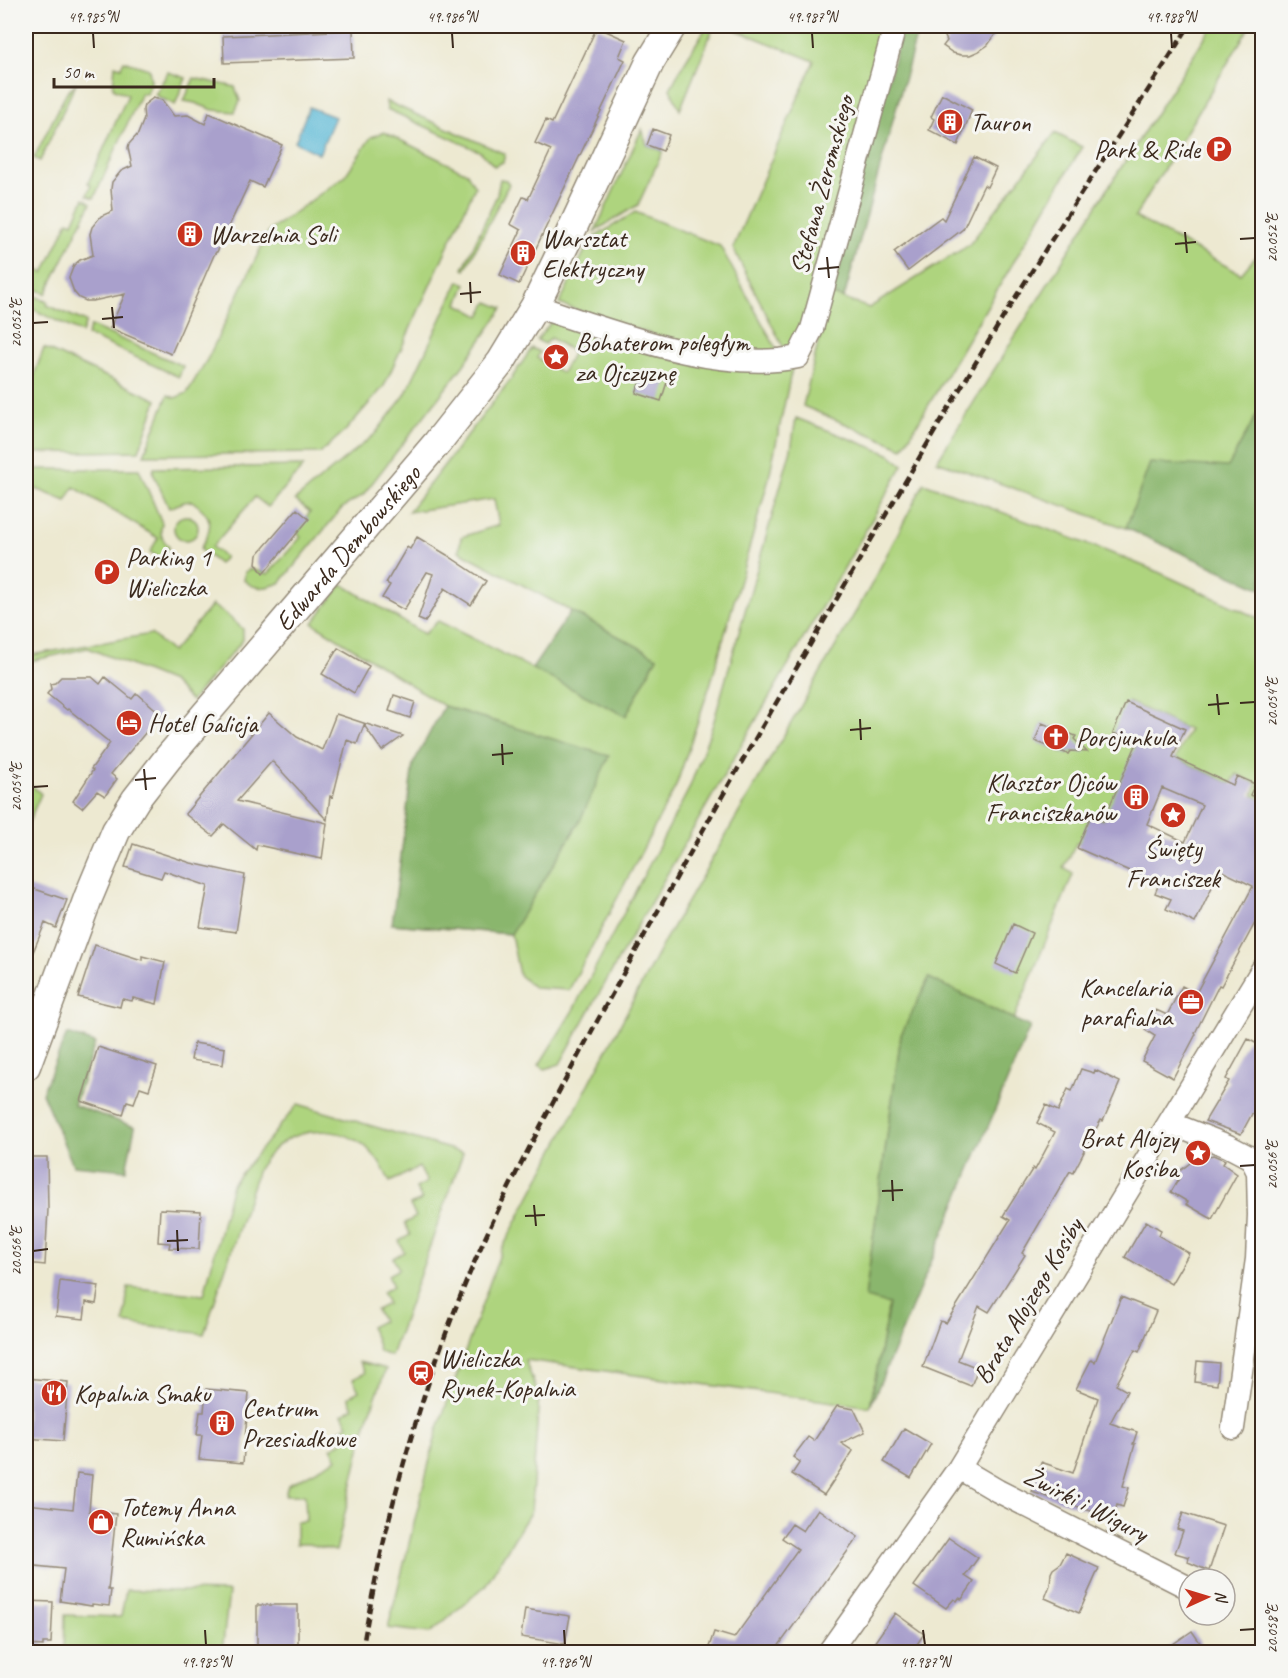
<svg xmlns="http://www.w3.org/2000/svg" width="1288" height="1678" font-family="Caveat,sans-serif">
  <rect width="100%" height="100%" fill="#f6f6f2"/>
  <filter id="ink" filterUnits="userSpaceOnUse"><feTurbulence type="fractalNoise" baseFrequency=".0167" numOctaves="2"/><feDisplacementMap in="SourceGraphic" scale="12" xChannelSelector="R" yChannelSelector="G"/><feConvolveMatrix kernelMatrix="1 2 1 2 8 2 1 2 1" color-interpolation-filters="sRGB"/></filter>
  <filter id="wash" filterUnits="userSpaceOnUse"><feTurbulence type="fractalNoise" baseFrequency=".008" numOctaves="4" result="noise"/><feDisplacementMap in="SourceGraphic" scale="24" xChannelSelector="R" yChannelSelector="G"/><feGaussianBlur stdDeviation="1.35" result="paint"/><feColorMatrix in="noise" values="0 0 0 0 0 0 0 0 0 0 0 0 0 0 0 0 0 1.4 0 .05"/><feComposite in="paint" operator="in"/></filter>
  <g filter="url(#wash)">
    <rect width="100%" height="100%" fill="#ede9d1"/>
    <path fill="#aed47e" stroke="#747f4e" stroke-width="1.5" fill-rule="evenodd" d="M707,26h7l-34,84 -10,-21 13,-24z
      M726,26h163l-89,315 -15,10 -52,-103 81,-187z
      M1212,26h38l-115,191 106,57 21,-25v155l-34,63 -78,-3 -24,64 -189,-67 169,-270z
      M124,61l25,8 2,13 -5,12 -5,-1 -47,105 -7,-3 4,-10 -3,-2 40,-88 -15,-7 2,-23 6,2z
      M168,72l18,6 -11,27 -20,-10z
      M194,78l41,9 5,14 -5,11 -22,-2 -18,-7 -11,-2z
      M76,83l-36,78 -6,-3 32,-64z
      M386,101l119,53 -2,8 -9,4 -13,-14 -94,-43z
      M642,129l5,16 16,6 -25,54 -43,26z
      M384,132l83,41 8,14 -91,199 -38,44 -26,23 -176,2 24,-60 7,3 12,-5 21,-35 61,-127 76,-55 26,-39z
      M1055,133l27,14 -179,301 -100,-42 27,-112 39,14 100,-63z
      M500,179l6,1 3,4 -44,86 -2,-1 34,-74z
      M84,198l7,5 -45,91 -20,-10v-19l18,8 24,-52 5,2z
      M635,212l85,34 58,106 -96,-8 -123,-40 31,-64z
      M459,281l7,3 -8,20 22,12 8,-14 15,6 -40,58 -100,129 -21,13 -62,75c-14,5 -25,8 -36,-3l1,-8 5,-3 18,5 33,-37 -5,-6 14,-19 -15,-12 80,-66 30,-39z
      M26,292l22,10 -1,3 39,17 -4,11 -56,-27z
      M553,320l239,48 -24,114 -57,200 -35,104 -107,204 -34,-2 -16,-13 -8,-41 -119,-10 216,-168 -164,-50 -131,-83 29,-39 82,50 14,-13 188,95 31,-59 -198,-106 2,-14 38,-12 -5,-26 -86,13 103,-133 21,-31 8,4 -3,6 25,15 11,-21 -22,-14 -6,6 -8,-4z
      M91,326l92,40 -4,11 -92,-42z
      M44,348l113,52 -18,51 -113,2v-56z
      M796,418l93,36 14,11c-113,200 -232,397 -343,599l-15,5 -6,-4 33,-53 117,-223 24,-65 78,-275z
      M304,466l-36,41 -13,-10 -43,50 13,10 -6,7 -19,-15c14,-22 14,-33 -8,-48l-8,1 -15,6 -16,-35 1,-5z
      M26,469h113l23,54c-3,11 0,16 7,24l-8,12 -11,-7 8,-14 -84,-51 -8,14 -27,-11 -13,-3z
      M924,483l182,68 50,20 106,49v180l-9,-5 4,-11 -20,-10 -6,10 -55,-26 13,-28 -60,-28 -17,34 26,12 -32,73 -16,-5 -7,28 -6,-2 -13,26 9,6 -59,145 -85,-41 -28,57 -36,262 24,6 -19,104 -345,-47 14,36 -8,115 -46,75 -55,47 -42,-5 49,-197 64,-180 165,-313 203,-349zM1042,723l33,13 -1,3 2,2 -3,10h-3l-2,3 -32,-13z
      M174 528a12 12 0 1 1 24 0a12 12 0 1 1-24 0Z
      M212,605l16,11 15,13v11l-52,61 -19,-19 -84,-34 -62,14v-6l125,-22 21,18z
      M26,780l15,14 -15,34z
      M298,1104l165,49 -72,203 -12,-4 -3,-13 -6,-12 12,-6 -6,-11 12,-6 -6,-12 11,-5 -5,-12 11,-6 -6,-11 11,-6 -5,-11 11,-6 -5,-12 11,-6 -6,-12 12,-5 -6,-12 11,-6 -8,-15 -29,15c-6,-13 -13,-25 -24,-35 -23,-19 -58,-21 -83,-5 -11,7 -18,17 -25,27l-54,165 -80,-11 4,-36 76,8 28,-111z
      M359,1362l27,7 -20,55 -30,127 -28,-7h-12v-22l10,-1 -1,-26h-20l3,-10 49,-26 -6,-11 11,-6 -5,-10 11,-7 -6,-11 11,-6 -5,-11 11,-6 -6,-12 12,-6z
      M126,1590l103,2 -7,60h-158l1,-37 56,2z"/>
    <path fill="#8ab66d" stroke="#627046" stroke-width="1.5" d="M903,26h16l-75,272 -14,-4z
      M1262,405v184l-136,-61 24,-65 78,4z
      M571,611l86,46 -31,59 -94,-47z
      M444,706l165,50 -30,67 -68,111 -119,-10 21,-160z
      M929,978l101,49 -160,380 19,-103 -24,-6 36,-263z
      M67,1034l28,9 -21,62 61,22 -9,43 -53,-5 -31,-72z"/>
    <path fill="#58b8d6" stroke="#4a717a" stroke-width="1.5" d="M309,107l26,10 -16,37 -24,-12z"/>
    <g id="blocks">
      <path fill="#a9a0cc" fill-rule="evenodd" d="M940,26h61l-13,19 -9,6 -9,4h-9l-8,-2 -10,-7 4,-5z
        M597,27l29,13 -7,17 6,3 -106,224 -19,-9 21,-45 -11,-6 13,-27 5,2 23,-49 -16,-7 11,-23 6,3z
        M353,30l1,28 -130,5 -1,-27z
        M942,94l30,16 -14,35 -29,-15 5,-11 -3,-2z
        M153,98l9,2 12,16 14,-1 17,9 4,-11 73,32 -19,42 -13,-6 -33,71h-1l-2,3 -43,99 -61,-26 15,-34 -32,7h-7l-7,-3 -5,-6 -5,-14 5,-13 6,-5 13,-5 -3,-21 2,-7 9,-11 12,-5 -2,-22 1,-7 9,-11 11,-5 -4,-18 1,-4 9,-10 6,-15 -1,-10 1,-4z
        M653,129l16,6 -6,16 -16,-6z
        M974,157l22,11 -9,19 -3,-2 -21,44 -55,42 -14,-19 47,-35 3,3z
        M643,372l25,7 -7,22 -25,-8z
        M297,509l12,10 -46,55 -7,-11 1,-8z
        M417,537l30,18 39,26 -15,24 -26,-17 -20,34 -7,-3 15,-45 -6,-2 -23,38 -22,-12 8,-13 -4,-2 21,-36 3,2z
        M338,648l31,18 -15,27 -32,-19z
        M61,677h31l8,7 5,-7 27,22 4,-5h2l23,20 -50,60 6,5 -12,17 -8,-5 -15,17 -9,-7 20,-31 -2,-1 19,-26 -42,-34 -1,1 -20,-16 4,-5 -1,-5 5,-1z
        M394,695l21,7 -5,16 -21,-7z
        M1126,702l59,27 -12,28 60,28 4,-9 18,8 -5,11 13,6v107l-42,78 -2,-1 -24,48 1,1 -23,44 -31,-17 13,-25 -10,-6 11,-20 11,5 15,-29 14,7 57,-107 -33,-16 -25,53 -29,-14 5,-10 -16,-6 4,-9 -82,-36 14,-33 12,6 34,-78 -24,-10zM1162,788l40,17 -17,37 -38,-18z
        M269,713l28,24 25,13 14,-36 67,22 -21,15 -18,-26 -7,19 -10,-4 -14,57 -3,-1 -3,24 -55,-59 -35,40 90,22 -5,36 -65,-14 -1,5 -32,-26 -11,12 -28,-22z
        M1042,723l34,13 -2,3 13,13 -17,-1 -2,3 -33,-13z
        M133,844l58,19 54,12 -9,57 -36,-5 8,-41 -44,-15 -3,7 -36,-11z
        M26,886l41,14 -11,28 -11,-5 -19,46z
        M1013,924l19,9 -17,40 -19,-9z
        M95,945l47,15v-4l23,6 -8,42 -24,-6 -1,3 -10,-2 -2,8 -42,-10z
        M1248,1039l15,8v71l-11,-4 -11,20 -36,-13 24,-40 -3,-2z
        M194,1043l31,5 -2,17 -32,-5z
        M98,1047l59,19 -8,24 -9,-3 -6,16 -7,-2 -4,14 -42,-14z
        M1081,1069l13,4 1,-3 25,12 -17,39 -2,-1 -18,32h1l-11,21 -3,-2 -48,82 3,2 -36,57 -10,-6 -21,54 20,8 -7,18 -48,-19 17,-46 6,2 64,-103 -7,-4 30,-48 2,2 20,-38 -18,-9 9,-18 12,6 10,-22 4,2z
        M1213,1155l12,5 -2,4 14,10 -25,45 -26,-15 2,-2 -17,-10 9,-15 -4,-3 18,-14z
        M26,1157h21l1,52 -3,56 -19,-2z
        M160,1209l41,2 -2,38 -30,-1 1,-5 -12,-1z
        M1146,1221l15,9 -2,6 30,17 -18,31 -46,-27z
        M60,1281l39,5 -3,18 -10,-2 -2,17 -28,-3z
        M1121,1297l35,14 -17,41 -4,-2 -19,35 11,6 -17,32 27,9 -4,12h2l-12,42 6,2 -6,19 -6,-2 -4,13 -81,-26 9,-30 32,11 25,-75 -22,-9 15,-29 4,2z
        M1197,1361l22,2 -2,22 -22,-3z
        M26,1378l42,4 -5,59 -37,-3z
        M206,1389l43,4 -6,70 -44,-4 3,-24h-5l3,-23h4z
        M837,1406l17,3 11,23 -24,11 12,8 -29,44 -32,-21 8,-12 -7,-5 15,-20 6,4z
        M904,1428l27,16 -20,34 -27,-16z
        M77,1473l15,2 -3,36 27,3 -8,76h3l-2,16 -17,-2v2l-32,-5 4,-32 -38,-4v-61l47,5z
        M818,1509l40,28 -81,111 -2,5h-68l7,-21 20,6 64,-89 -16,-11 10,-14 11,7z
        M1183,1513l41,13 -15,45 -21,-9 1,-5 -14,-4 8,-22 -6,-2z
        M949,1538l29,20 -13,18 9,6 -12,17 -3,-1 -2,3 -3,-2 -8,9 -32,-22z
        M1066,1553l33,15 -20,45 -34,-15 5,-13 1,-12 2,-4 7,-5z
        M26,1601l27,1 -2,41h-8v3l-17,-1z
        M257,1605h41v48h-34l-7,-8z
        M525,1609l45,7 -5,28 -44,-7z
        M895,1613l29,21 -13,19h-44z
        M1192,1631l15,22h-47z"/>
    </g>
  </g>
  <g filter="url(#ink)">
    <use href="#blocks" fill-opacity="0" stroke="#948a78" stroke-width="1.5"/>
    <g fill="none" stroke-linecap="round" stroke-linejoin="round">
      <defs>
        <path id="minor" d="M535,306c77,25 183,68 263,51l14,-28 83,-303
          M1168,1125l9,1 51,20 23,12 7,14 1,43 -2,44 -24,169
          M959,1468l39,23 191,97
          M829,1652l130,-184 303,-498"/>
        <g id="tertiary">
          <path id="s1" d="M26,1066l62,-168 28,-67 20,-32 32,-41 269,-315 64,-81 34,-56 32,-66 83,-178 22,-36"/>
        </g>
      </defs>
      <use href="#minor" stroke="#948a78" stroke-width="25"/>
      <use href="#tertiary" stroke="#948a78" stroke-width="31"/>
      <use href="#minor" stroke="#fff" stroke-width="22"/>
      <use href="#tertiary" stroke="#fff" stroke-width="28"/>
      <path stroke="#3b2a1e" stroke-width="4.5" stroke-dasharray="9 4.5" stroke-linecap="butt" d="M362,1652c20,-121 52,-240 98,-355 37,-94 87,-183 135,-272 55,-100 110,-200 167,-298 78,-133 154,-266 234,-398 62,-102 129,-202 193,-303"/>
    </g>
  </g>
  <path fill="none" stroke="#3b2a1e" stroke-width="2" d="M93,33l1,15M452,33l1,15M812,33l1,15M1171,33l1,15M1185,232l2,21M1240,239l15,-1M1175,244l21,-2M827,257l2,21M818,269l21,-2M470,282l1,21M460,294l21,-2M112,307l2,21M102,319l21,-2M33,323l15,-1M1217,694l2,21M1240,703l15,-1M1208,705l21,-2M860,719l1,21M850,730l21,-2M502,744l1,21M492,755l21,-2M144,769l2,21M135,780l21,-2M33,787l15,-1M1240,1166l15,-1M892,1180l1,21M882,1191l21,-1M534,1205l2,21M525,1216l20,-1M177,1230l1,21M167,1241l21,-1M33,1251l15,-2M205,1630l1,15M564,1630l1,15M923,1630l2,15M1240,1630l15,-1"/>
  <defs>
    <symbol id="building-disc" viewBox="-11 -11 22 22"><circle r="9.5" fill="#c8321e" stroke="#f6f6f2"/><path d="M-4-6H4V6H1V3H-1V6H-4ZM-2.5-4.3h1.7v1.8h-1.7ZM.8-4.3h1.7v1.8H.8ZM-2.5-1h1.7V.8h-1.7ZM.8-1h1.7V.8H.8Z" fill="#fff"/></symbol>
    <symbol id="parking-disc" viewBox="-11 -11 22 22"><circle r="9.5" fill="#c8321e" stroke="#f6f6f2"/><path d="M-3.5-5.5H1a3.5 3.5 0 0 1 0 7H-1V5.5H-3.5ZM-1-3.4V-.6H.8a1.4 1.4 0 0 0 0-2.8Z" fill="#fff"/></symbol>
    <symbol id="sight-disc" viewBox="-11 -11 22 22"><circle r="9.5" fill="#c8321e" stroke="#f6f6f2"/><path d="M0-6L1.8-2.2L6-1.7L2.9 1.2L3.7 5.4L0 3.3L-3.7 5.4L-2.9 1.2L-6-1.7L-1.8-2.2Z" fill="#fff"/></symbol>
    <symbol id="hotel-disc" viewBox="-11 -11 22 22"><circle r="9.5" fill="#c8321e" stroke="#f6f6f2"/><path d="M-6-4.5h1.5V1H6V5H4.5V3h-9V5H-6ZM-4 0a1.8 1.8 0 1 1 3.6 0ZM.5 0V-2.5h3Q6-2.5 6 0Z" fill="#fff"/></symbol>
    <symbol id="church-disc" viewBox="-11 -11 22 22"><circle r="9.5" fill="#c8321e" stroke="#f6f6f2"/><path d="M-1.2-6h2.4v3.5h3.3v2.4h-3.3V6h-2.4V-.1h-3.3v-2.4h3.3Z" fill="#fff"/></symbol>
    <symbol id="office-disc" viewBox="-11 -11 22 22"><circle r="9.5" fill="#c8321e" stroke="#f6f6f2"/><path d="M-6-3h4V-5.5h4V-3h4V5H-6ZM-1-4.5V-3h2v-1.5ZM-6 0V1H6V0Z" fill="#fff"/></symbol>
    <symbol id="station-disc" viewBox="-11 -11 22 22"><circle r="9.5" fill="#c8321e" stroke="#f6f6f2"/><path d="M-3-6H3Q5-6 5-4V2Q5 4 3 4L4.5 6H3L1.5 4h-3L-3 6H-4.5L-3 4Q-5 4-5 2V-4Q-5-6-3-6ZM-3.5-4v3h7v-3ZM-3.5 1v1.5H-2V1ZM2 1v1.5H3.5V1Z" fill="#fff"/></symbol>
    <symbol id="restaurant-disc" viewBox="-11 -11 22 22"><circle r="9.5" fill="#c8321e" stroke="#f6f6f2"/><path d="M-5-6h1v4h1v-4h1v4h1v-4h1v5L-1.5 .5V6h-2V.5L-5-1ZM5-6V6H3V1.5H1.5Q1.5-4 5-6Z" fill="#fff"/></symbol>
    <symbol id="shop-disc" viewBox="-11 -11 22 22"><circle r="9.5" fill="#c8321e" stroke="#f6f6f2"/><path d="M-5-2.5h2.3a2.7 3.5 0 0 1 5.4 0H5L5.5 6h-11ZM-1.5-2.5h3a1.5 2.3 0 0 0-3 0Z" fill="#fff"/></symbol>
  </defs>
  <g fill-rule="evenodd">
    <use href="#building-disc" x="935" y="107" width="30" height="30"/>
    <use href="#parking-disc" x="1204" y="134" width="30" height="30"/>
    <use href="#building-disc" x="175" y="219" width="30" height="30"/>
    <use href="#building-disc" x="508" y="238" width="30" height="30"/>
    <use href="#sight-disc" x="541" y="342" width="30" height="30"/>
    <use href="#parking-disc" x="92" y="557" width="30" height="30"/>
    <use href="#hotel-disc" x="114" y="708" width="30" height="30"/>
    <use href="#church-disc" x="1041" y="722" width="30" height="30"/>
    <use href="#building-disc" x="1121" y="782" width="30" height="30"/>
    <use href="#sight-disc" x="1158" y="800" width="30" height="30"/>
    <use href="#office-disc" x="1176" y="987" width="30" height="30"/>
    <use href="#sight-disc" x="1183" y="1138" width="30" height="30"/>
    <use href="#station-disc" x="406" y="1358" width="30" height="30"/>
    <use href="#restaurant-disc" x="39" y="1378" width="30" height="30"/>
    <use href="#building-disc" x="207" y="1408" width="30" height="30"/>
    <use href="#shop-disc" x="86" y="1507" width="30" height="30"/>
  </g>
  <g text-anchor="middle" dominant-baseline="central" stroke-width="6" stroke-linejoin="round" paint-order="stroke">
    <g font-size="26" fill="#3b2a1e" stroke="#f6f6f2" text-anchor="start">
      <text x="970" y="122">Tauron</text>
      <text x="1200" y="149" text-anchor="end">Park &amp; Ride</text>
      <text x="210" y="234">Warzelnia Soli</text>
      <text x="542" y="238">Warsztat<tspan x="542" dy="30">Elektryczny</tspan></text>
      <text x="576" y="342">Bohaterom poległym<tspan x="576" dy="30">za Ojczyznę</tspan></text>
      <text x="126" y="557">Parking 1<tspan x="126" dy="30">Wieliczka</tspan></text>
      <text x="148" y="723">Hotel Galicja</text>
      <text x="1076" y="737">Porcjunkula</text>
      <text x="1116" y="782" text-anchor="end">Klasztor Ojców<tspan x="1116" dy="30">Franciszkanów</tspan></text>
      <text x="1173" y="848" text-anchor="middle">Święty<tspan x="1173" dy="30">Franciszek</tspan></text>
      <text x="1172" y="987" text-anchor="end">Kancelaria<tspan x="1172" dy="30">parafialna</tspan></text>
      <text x="1178" y="1138" text-anchor="end">Brat Alojzy<tspan x="1178" dy="30">Kosiba</tspan></text>
      <text x="440" y="1358">Wieliczka<tspan x="440" dy="30">Rynek-Kopalnia</tspan></text>
      <text x="74" y="1393">Kopalnia Smaku</text>
      <text x="242" y="1408">Centrum<tspan x="242" dy="30">Przesiadkowe</tspan></text>
      <text x="120" y="1507">Totemy Anna<tspan x="120" dy="30">Rumińska</tspan></text>
    </g>
    <g font-size="26" fill="#3b2a1e" stroke="#f6f6f2">
      <text transform="translate(822 185) rotate(-75)">Stefana Żeromskiego</text>
      <text stroke="none"><textPath href="#s1" startOffset="618">Edwarda Dembowskiego</textPath></text>
      <text transform="translate(1028 1301) rotate(-59)">Brata Alojzego Kosiby</text>
      <text transform="translate(1086 1504) rotate(27)">Żwirki i Wigury</text>
    </g>
  </g>
  <rect width="1288" height="1678" fill="none" stroke="#f6f6f2" stroke-width="66"/>
  <g transform="translate(1207 1597) rotate(86)"><circle r="28" fill="#f6f6f2" stroke="#aba49d" stroke-width="1.5"/>
  <path d="M0-4.5L10 22L0 15L-10 22Z" fill="#c8321e"/>
  <text y="-9" font-size="16" font-weight="bold" text-anchor="middle" fill="#3b2a1e">N</text>
  </g>
  <path d="M54 78v9h160v-9" fill="none" stroke="#3b2a1e" stroke-width="3"/>
  <text x="63" y="78" font-size="18" fill="#3b2a1e" stroke="#f6f6f2" stroke-width="4.5" paint-order="stroke">50 m</text>
  <rect x="33" y="33" width="1222" height="1612" fill="none" stroke="#3b2a1e" stroke-width="2"/>
  <g font-size="15" text-anchor="middle" fill="#3b2a1e">
    <text x="93" y="22">49.985°N</text>
    <text x="452" y="22">49.986°N</text>
    <text x="812" y="22">49.987°N</text>
    <text x="1171" y="22">49.988°N</text>
    <text transform="translate(1272 238) rotate(-90)" y="5">20.052°E</text>
    <text transform="translate(16 323) rotate(-90)" y="5">20.052°E</text>
    <text transform="translate(1272 702) rotate(-90)" y="5">20.054°E</text>
    <text transform="translate(16 787) rotate(-90)" y="5">20.054°E</text>
    <text transform="translate(1272 1165) rotate(-90)" y="5">20.056°E</text>
    <text transform="translate(16 1251) rotate(-90)" y="5">20.056°E</text>
    <text transform="translate(1272 1629) rotate(-90)" y="5">20.058°E</text>
    <text x="206" y="1667">49.985°N</text>
    <text x="565" y="1667">49.986°N</text>
    <text x="925" y="1667">49.987°N</text>
  </g>
</svg>
